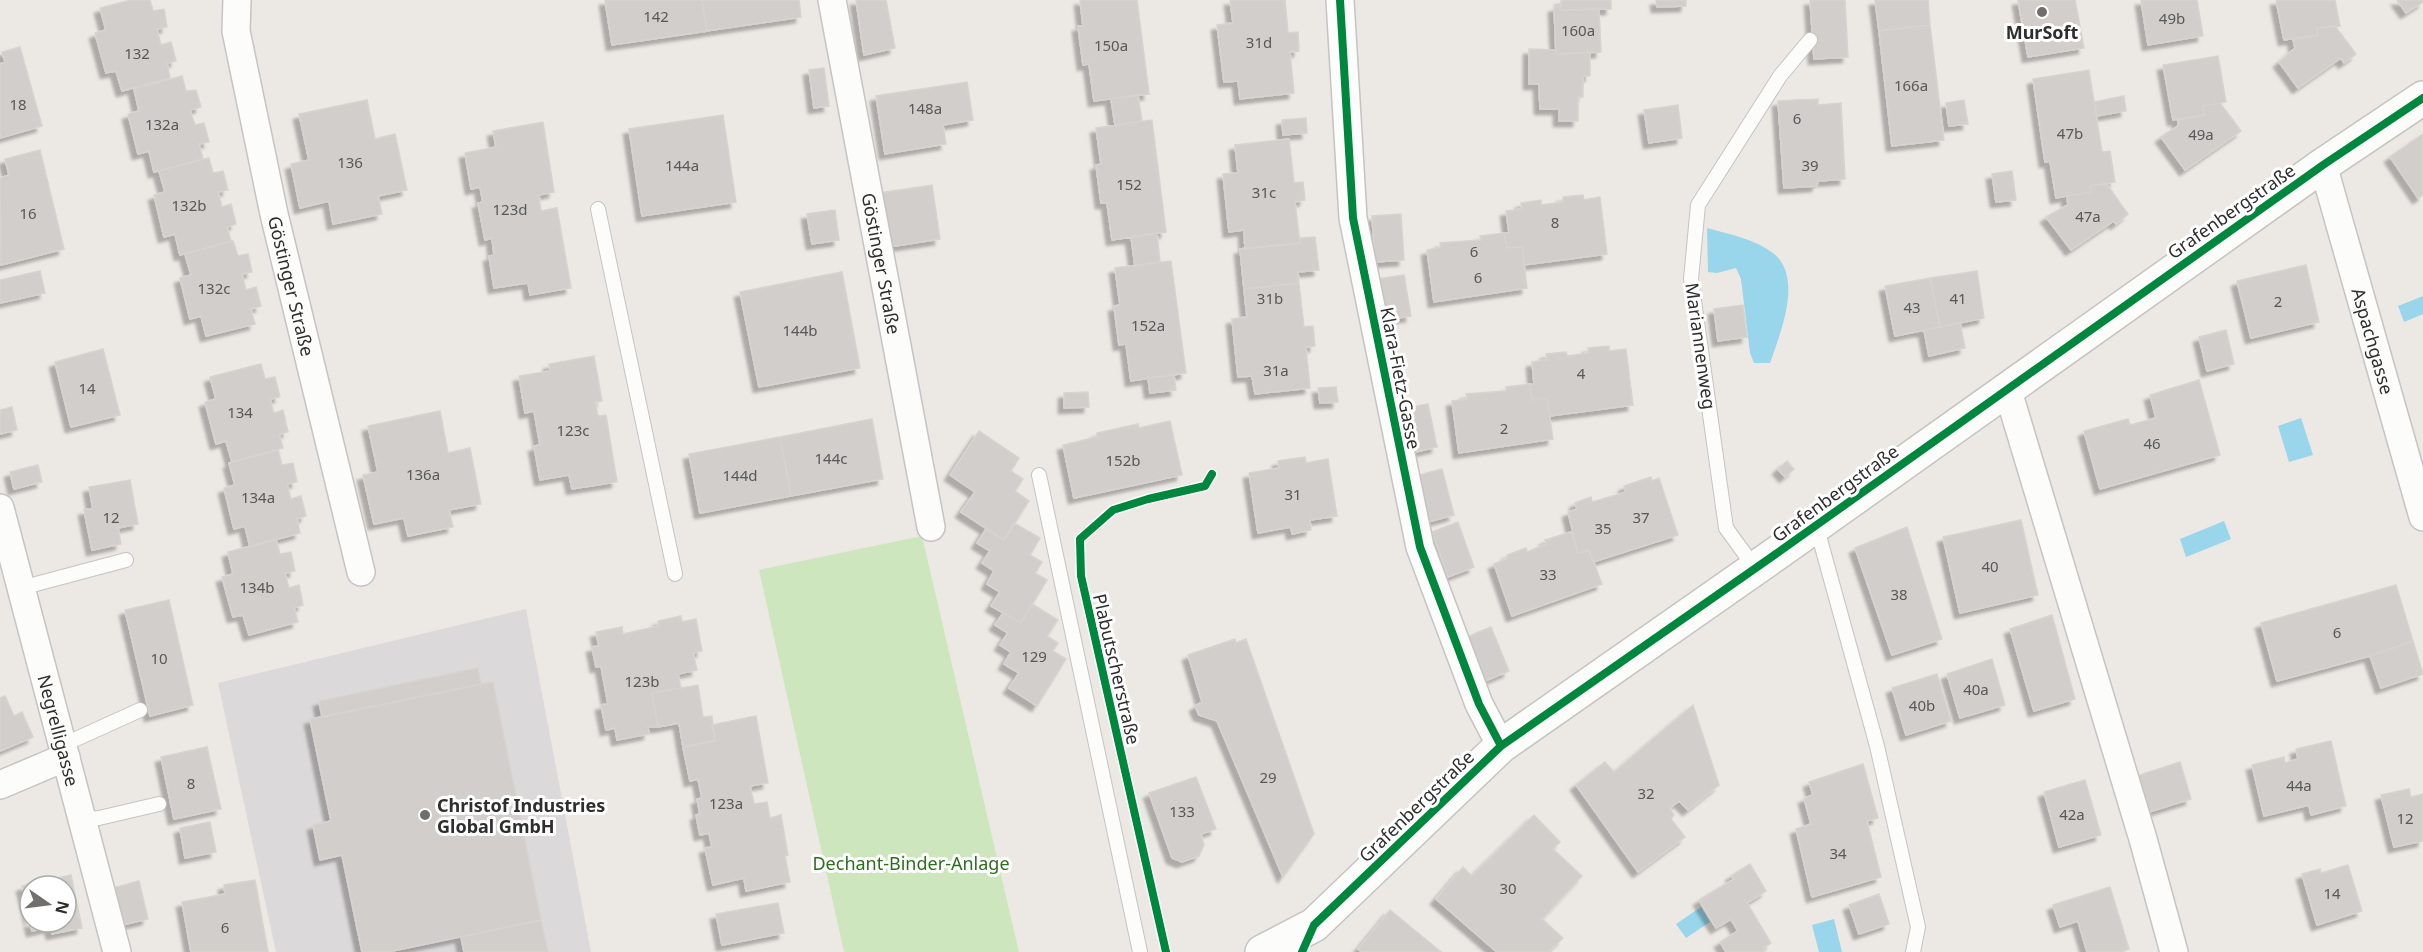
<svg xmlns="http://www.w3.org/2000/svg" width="2423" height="952" font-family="'Noto Sans',sans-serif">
  <defs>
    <filter id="shadow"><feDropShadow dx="-5.5" dy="5.5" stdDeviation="1.5" flood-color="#0004"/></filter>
  </defs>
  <rect width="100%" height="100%" fill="#ece8e4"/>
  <path fill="#dcd9db" d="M526,609l65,343h-315l-58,-269z"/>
  <path fill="#cee6be" d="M922,536l97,416h-175l-85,-382z"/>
  <path fill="#99d6ec" d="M1707,228c21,6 48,11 66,25 31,24 7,81 -3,110h-16l-4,-10 -9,-74 -5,-11 -19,5 -9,-1z
    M2423,296v18l-19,8 -6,-16z
    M2301,418l12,37 -24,7 -11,-36z
    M2224,521l7,18 -45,18 -6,-18z
    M1701,907l9,15 -24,16 -10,-14z
    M1834,919l8,33h-23l-7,-27z"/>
  <path fill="#d1cecb" stroke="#d7d4d0" stroke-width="1.5" filter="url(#shadow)" d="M131,0h19l3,11 11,-2 3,18 -10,2 4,16 10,-3 5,19 -9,2 3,15 -48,13 -6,-20 -10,2 -11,-40 11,-3 -6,-22z
    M605,0h97l5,31 -95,14z
    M702,0h97l2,17 -94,14z
    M856,0h30l9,48 -31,7z
    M1080,0h57l12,94 -55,7 -5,-37 -6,1 -5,-39h5z
    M1230,0h55l3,33 10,-1 1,19 -9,1 4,41 -54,6 -2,-18 -14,1 -7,-57 16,-2z
    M1561,0h50v9l-50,1z
    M1656,0h30v6l-29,1z
    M1810,0h35l3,57 -34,2z
    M1875,0h53l2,25 -51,6z
    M2018,0h57l9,48 -56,9z
    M2141,0h56l6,36 -55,9z
    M2276,0h59l5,26 -23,2 1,7 -34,5z
    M2397,0h26v2l-17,11z
    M1561,6v4l38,-1 2,43 -45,2 -2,-47z
    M1930,25l14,115 -52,6 -13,-115z
    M2335,26l21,28 -12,9 -3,-5 -43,30 -19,-26 16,-14 -2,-9 25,-4 -1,-7z
    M20,47l22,79 -42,12v-74l5,-2 -3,-10z
    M1529,49l27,1v4l34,-2v24h-7v21h-5v24h-19v-12h-19l-1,-25h-10z
    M2218,56l8,46 -23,4 1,9 -31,5 -10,-55z
    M824,68l5,38 -15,2 -5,-38z
    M2089,70l13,82 8,-1 5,31 -25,4 1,6 -35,6 -6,-37 -5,1 -12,-83z
    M182,76l4,15 10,-1 5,17 -11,3 5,15 9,-2 5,19 -10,2 4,15 -49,13 -5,-21 -11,3 -10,-40 11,-3 -5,-22z
    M967,82l6,38 -30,5 3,19 -61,10 -9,-58z
    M1138,95l4,26 -27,4 -4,-26z
    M2124,96l2,15 -29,5 -3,-14z
    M1818,99v6l23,-2 4,76 -27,2 -1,5 -33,2 -6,-87z
    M367,100l8,39 20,-5 12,56 -29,6 4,18 -49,10 -4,-23 -29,7 -9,-44 18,-4 -10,-46z
    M1964,100l4,24 -19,2 -3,-23z
    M2220,103l21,28 -56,39 -24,-33 17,-11v-6l26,-5 -1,-9z
    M1678,105l4,33 -33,5 -5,-33z
    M723,115l13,87 -94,14 -13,-87z
    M1306,118l1,15 -24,2 -1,-15z
    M1152,120l14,112 -54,8 -5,-37h-6l-5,-38 5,-1 -5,-36z
    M543,122l11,70 -15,3 2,16 16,-3 14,80 -41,7 -2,-12 -34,5 -5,-32 5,-1 -2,-17 -7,2 -7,-37 5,-1 -3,-15 -9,2 -6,-36 31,-6 -3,-16z
    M2423,134v61l-5,3 -28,-41z
    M1289,139l5,44 9,-1 2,18 -10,2 5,41 -55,6 -1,-19 -15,2 -6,-58 15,-1 -3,-28z
    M40,150l24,99 -63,16 -1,-87 9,-3 -4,-16z
    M209,158l4,15 10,-2 5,19 -10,2 4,15 9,-3 5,20 -9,3 4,14 -51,14 -5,-21 -11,3 -10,-42 11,-3 -6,-21z
    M2012,171l4,29 -20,2 -4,-28z
    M2106,183l22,31 -12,10 -2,-3 -43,29 -25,-33 22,-12 -1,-9 24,-4 -1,-6z
    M932,185l8,54 -51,8 -9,-54z
    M1583,195l1,5 16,-3 7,57 -83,11 -2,-18 -15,1 -3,-15h5l-3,-22 16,-2 -1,-6 20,-3v5l22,-3v-5z
    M835,210l4,30 -27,4 -5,-30z
    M1401,214l3,46 -29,2 -3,-46z
    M1157,233l3,29 -25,4 -4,-29z
    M1504,233l3,15 15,-1 5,41 -93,14 -7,-52 14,-3 -1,-4 41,-3 -1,-4z
    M1315,237l4,33 -21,2 1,11 -55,6 -4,-40 60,-6v-5z
    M233,241l5,15 10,-2 4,18 -10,2 4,16 10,-3 5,19 -10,3 4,15 -49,12 -5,-20 -11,3 -10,-41 11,-3 -6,-21z
    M1171,261l15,112 -55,8 -5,-37 -7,1 -5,-39 6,-1 -5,-37z
    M2306,265l13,57 -68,16 -14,-57z
    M40,271l5,22 -45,10v-23z
    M1977,271l7,47 -44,9 -10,-49z
    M842,272l18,96 -101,19 -19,-95z
    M1404,275l7,41 -27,4 -6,-41z
    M1930,278l10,49 -45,9 -10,-50z
    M1299,283l5,44 9,-1 2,20 -9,1 4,41 -55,6 -3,-18 -14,1 -6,-58 15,-2 -3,-28z
    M1743,305l4,32 -29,4 -4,-32z
    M1960,323l5,25 -36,8 -5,-26z
    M2226,330l8,34 -27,7 -8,-34z
    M1609,346v5l17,-2 7,56 -83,11 -3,-18 -15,2 -2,-16h4l-2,-22 15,-2 -1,-6 20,-2 1,4 22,-3 -1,-5z
    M103,349l17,66 -49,12 -16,-65z
    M594,356l8,45 -7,1 3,14 8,-1 11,67 -45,7 -3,-14 -29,5 -6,-34 6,-1 -6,-34 -9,2 -6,-37 31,-5 -1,-7z
    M261,364l4,15 10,-2 5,20 -10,2 4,14 9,-3 5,22 -9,2 4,14 -51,14 -6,-21 -10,3 -11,-42 11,-3 -6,-22z
    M1174,375l2,15 -26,3 -2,-15z
    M2199,380l21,75 -120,34 -16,-58 44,-12 2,6 26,-7 -6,-23z
    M1530,384l2,16 15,-2 6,41 -94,14 -7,-52 15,-2 -1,-5 40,-3v-4z
    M1336,387l2,15 -18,1 -2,-15z
    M1088,392l1,15 -25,1v-15z
    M1428,404l9,43 -26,6 -9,-44z
    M12,407l5,23 -17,4v-24z
    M440,411l8,42 22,-5 11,56 -32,6 4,17 -45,9 -4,-18 -30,6 -11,-49 15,-3 -10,-46z
    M872,419l11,60 -92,17 -11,-59z
    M1170,421l12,54 -108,23 -11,-53 34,-8v-4l41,-9 1,4z
    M979,431l40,27 -8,13 12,8 -8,12 14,10 -25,39 -43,-28 14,-20 -25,-17z
    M780,437l11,59 -91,17 -11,-59z
    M278,450l4,15 11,-2 4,19 -10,2 4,15 10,-3 5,20 -9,3 3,14 -50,14 -5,-21 -11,3 -10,-41 11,-3 -6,-22z
    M1305,457l1,6 22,-4 9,57 -27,4 1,10 -19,4 -1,-7 -33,6 -9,-60 30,-5 -1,-7z
    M1787,461l7,8 -9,8 -7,-8z
    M38,465l4,17 -28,7 -4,-17z
    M1442,469l12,46 -26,7 -12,-46z
    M1651,477l1,4 7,-3 19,57 -85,27 -4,-12 -11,3 -10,-41 9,-3 -2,-6 16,-6 1,5 34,-10 -2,-6z
    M130,480l8,44 -20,4 3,16 -29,6 -8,-40 9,-1 -4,-22z
    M2021,520l17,75 -78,18 -17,-76z
    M1458,522l16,45 -26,10 -16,-45z
    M1014,523l26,15 -10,17 12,7 -7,11 12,7 -26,43 -30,-17 9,-14 -13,-8 7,-13 -12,-8 8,-12 -13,-8 9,-14 18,11z
    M1907,527l35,112 -50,16 -37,-107z
    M1571,532l7,21 11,-3 13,34 -90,32 -18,-52 14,-6 -1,-3 19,-7 1,4 19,-8 -1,-4z
    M276,539l4,15 11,-2 4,19 -10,2 4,15 10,-3 4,20 -9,3 4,14 -49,13 -6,-20 -10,2 -11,-40 11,-3 -5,-22z
    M2396,585l17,56 -43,15 -93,25 -16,-58z
    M169,600l24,105 -43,11 -25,-106z
    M1032,604l26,16 -11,16 11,7 -5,8 13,8 -29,47 -28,-18 10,-15 -15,-9 7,-12 -11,-7 8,-12 -13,-8 8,-12 18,10z
    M2052,615l23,84 -41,12 -24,-82z
    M681,616l1,6 14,-3 6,32 -9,2 4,17 -19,4 3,14 -29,5 6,34h-10l1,7 -32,6 -2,-12 -9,2 -5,-25 7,-1 -7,-38 -5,1 -4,-20 7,-1 -3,-14 26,-5 1,7 36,-8 -1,-5z
    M1491,627l18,44 -24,10 -18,-44z
    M1235,639l1,4 10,-4 68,195 -31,43 -66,-156 -18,-6 -4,-9 7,-4 -14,-47z
    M2413,641l10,33 -42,14 -11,-32z
    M1992,659l13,46 -45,13 -13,-44z
    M478,668l3,16 -159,33 -3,-16z
    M1937,674l14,47 -45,14 -14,-47z
    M493,682l48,238 -153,32h-26l-20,-97 -22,5 -7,-35 18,-4 -21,-102z
    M698,685l5,32 9,-1 3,25 -32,6 -4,-24 -21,4 -6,-34z
    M5,696l9,20 8,-4 11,25 -33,14v-53z
    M1693,705l26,80 -31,25 -9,-9 -9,7 4,7 -3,4 14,18 -47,35 -62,-87 29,-23 9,10z
    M756,716l12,67 -18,3 4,18 13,-2 3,16 11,-3 7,40 -3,1 5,26 -44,9 -2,-13 -31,7 -8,-37 7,-1 -3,-14 -9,2 -4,-20 4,-1 -3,-15 5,-1 -4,-19 -8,2 -7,-34 32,-6 -3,-16z
    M2331,741l15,65 -35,9 -2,-10 -45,11 -12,-51 32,-8 1,6 13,-4 -2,-10z
    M207,747l14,62 -47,10 -13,-62z
    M2180,762l11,37 -42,13 -12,-36z
    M1863,764l15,54 -11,3 14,56 -69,20 -16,-68 15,-5 -7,-26 9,-3 -4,-13z
    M1196,777l20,52 -15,5 3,11 -5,11 -17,6 -10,-4 -23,-65z
    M2085,780l16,55 -42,12 -15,-55z
    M2409,789l2,8 12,-3v47l-29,6 -13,-52z
    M1534,815l26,27 -7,7 29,27 -40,43 21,19 -15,14h-51l-61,-53 27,-32 9,9z
    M210,822l6,30 -31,6 -5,-30z
    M1750,864l16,27 -19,12 24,40 -8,5 2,4h-39l-6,-10 18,-11 -7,-12 -15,9 -17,-28 35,-21 -3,-3z
    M2348,865l14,46 -45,14 -15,-51 18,-5 1,4z
    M71,875l11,53 -30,6 -2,-7 -18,4 -2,-9h36v-36h-36v34l-8,-34z
    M255,880l13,72h-77l-9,-50 43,-8 -1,-9z
    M139,881l9,38 -26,6 -9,-37z
    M2110,887l19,62 -9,3h-33l-9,-31 -18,6 -7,-22z
    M1879,894l10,30 -30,10 -10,-29z
    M778,903l6,30 -62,12 -6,-31z
    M1390,910l51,42h-79l-4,-3z
    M541,920l7,32h-84l-3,-15z"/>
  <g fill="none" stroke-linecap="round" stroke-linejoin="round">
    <defs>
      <path id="service" d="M598,209l77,365
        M1039,475l101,477
        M1816,525l61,221 41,181 -5,25
        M1755,568l-29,-40 -35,-249 7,-74 82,-129 30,-36
        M21,588l105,-28
        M61,742l15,-3 64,-29
        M81,820l18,-2 60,-14"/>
      <g id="minor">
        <path id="s1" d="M237,0l-1,31 38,183 87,358"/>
        <path id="s2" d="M832,0l99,527"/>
        <path d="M1340,0l13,218 67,329 59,157 22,42"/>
        <path id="s3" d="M2323,165l100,352"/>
        <path d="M2007,388l136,451 31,113"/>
        <path id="s4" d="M0,508l117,444"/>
        <path d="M0,785l66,-28"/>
      </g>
      <path id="tertiary" d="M1262,952l52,-27 187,-179 279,-195 543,-386 100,-67"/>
    </defs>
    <use href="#service" stroke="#c5c4c5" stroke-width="16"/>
    <use href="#minor" stroke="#c5c4c5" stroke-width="30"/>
    <use href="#tertiary" stroke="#c5c4c5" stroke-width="36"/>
    <use href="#service" stroke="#fcfcfb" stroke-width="14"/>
    <use href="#minor" stroke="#fcfcfb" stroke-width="27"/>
    <use href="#tertiary" stroke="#fcfcfb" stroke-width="33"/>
    <defs>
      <path id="cycleway" d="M1340,0l13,218 67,329 59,157 22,42
        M1166,952l-85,-376 -1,-37 33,-29 35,-11 57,-13 7,-12
        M1302,952l12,-27 187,-179 279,-195 543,-386 100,-67"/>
    </defs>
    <use href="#cycleway" stroke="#fff" stroke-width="11"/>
    <use href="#cycleway" stroke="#00873e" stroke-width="8"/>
  </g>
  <g fill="#706f6e" stroke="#fff" stroke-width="2">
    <circle cx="2042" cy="12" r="6"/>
    <circle cx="425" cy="815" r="6"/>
  </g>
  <g text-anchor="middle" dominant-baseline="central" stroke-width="6" stroke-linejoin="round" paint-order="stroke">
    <g font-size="15" fill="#585857">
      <text x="656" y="16">142</text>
      <text x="2172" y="18">49b</text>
      <text x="1578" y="30">160a</text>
      <text x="1259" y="42">31d</text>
      <text x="1111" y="45">150a</text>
      <text x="137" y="53">132</text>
      <text x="1911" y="85">166a</text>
      <text x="18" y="104">18</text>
      <text x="925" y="108">148a</text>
      <text x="1797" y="118">6</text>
      <text x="162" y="124">132a</text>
      <text x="2070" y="133">47b</text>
      <text x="2201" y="134">49a</text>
      <text x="350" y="162">136</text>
      <text x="682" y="165">144a</text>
      <text x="1810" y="165">39</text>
      <text x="1129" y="184">152</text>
      <text x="1264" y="192">31c</text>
      <text x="189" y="205">132b</text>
      <text x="510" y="209">123d</text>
      <text x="28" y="213">16</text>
      <text x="2088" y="216">47a</text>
      <text x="1555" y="222">8</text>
      <text x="1474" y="251">6</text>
      <text x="1478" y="277">6</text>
      <text x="214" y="288">132c</text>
      <text x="1270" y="298">31b</text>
      <text x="1958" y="298">41</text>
      <text x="2278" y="301">2</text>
      <text x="1912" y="307">43</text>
      <text x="1148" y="325">152a</text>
      <text x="800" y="330">144b</text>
      <text x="1276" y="370">31a</text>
      <text x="1581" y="373">4</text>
      <text x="87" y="388">14</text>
      <text x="240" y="412">134</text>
      <text x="1504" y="428">2</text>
      <text x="573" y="430">123c</text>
      <text x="2152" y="443">46</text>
      <text x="831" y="458">144c</text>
      <text x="1123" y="460">152b</text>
      <text x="423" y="474">136a</text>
      <text x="740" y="475">144d</text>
      <text x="1293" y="494">31</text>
      <text x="258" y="497">134a</text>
      <text x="111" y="517">12</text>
      <text x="1641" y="517">37</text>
      <text x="1603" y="528">35</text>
      <text x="1990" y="566">40</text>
      <text x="1548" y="574">33</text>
      <text x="257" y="587">134b</text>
      <text x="1899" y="594">38</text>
      <text x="2337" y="632">6</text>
      <text x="1034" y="656">129</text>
      <text x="159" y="658">10</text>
      <text x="642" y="681">123b</text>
      <text x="1976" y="689">40a</text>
      <text x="1922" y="705">40b</text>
      <text x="1268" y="777">29</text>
      <text x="191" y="783">8</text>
      <text x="2299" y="785">44a</text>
      <text x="1646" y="793">32</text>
      <text x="726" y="803">123a</text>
      <text x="1182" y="811">133</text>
      <text x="2072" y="814">42a</text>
      <text x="2405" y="818">12</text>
      <text x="1838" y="853">34</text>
      <text x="1508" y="888">30</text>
      <text x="2332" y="893">14</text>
      <text x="225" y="927">6</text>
    </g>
    <g font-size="18" font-weight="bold" fill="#2e2e2e" stroke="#fff">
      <text x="2042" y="32">MurSoft</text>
      <text x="437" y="805" text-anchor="start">Christof Industries<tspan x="437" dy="21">Global GmbH</tspan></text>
    </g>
    <g font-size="18" fill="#2e2e2e" stroke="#fff">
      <text transform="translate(2231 211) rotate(-35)">Grafenbergstraße</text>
      <text stroke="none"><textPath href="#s2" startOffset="268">Göstinger Straße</textPath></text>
      <text stroke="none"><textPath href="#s1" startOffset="292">Göstinger Straße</textPath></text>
      <text stroke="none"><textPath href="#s3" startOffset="183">Aspachgasse</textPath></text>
      <text transform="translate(1701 346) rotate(82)">Mariannenweg</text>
      <text transform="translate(1401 378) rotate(79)">Klara-Fietz-Gasse</text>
      <text transform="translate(1835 493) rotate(-36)">Grafenbergstraße</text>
      <text transform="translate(1117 669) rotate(77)">Plabutscherstraße</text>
      <text stroke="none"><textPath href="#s4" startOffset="230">Negrelligasse</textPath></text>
      <text transform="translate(1416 806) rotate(-44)">Grafenbergstraße</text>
    </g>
    <g font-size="18" fill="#2c6e1b" stroke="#fff">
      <text x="911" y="863">Dechant-Binder-Anlage</text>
    </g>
  </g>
  <g transform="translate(48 904) rotate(104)"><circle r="28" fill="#ffffff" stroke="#ababab" stroke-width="1.5"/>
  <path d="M0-4.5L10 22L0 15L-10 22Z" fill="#706f6e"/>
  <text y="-9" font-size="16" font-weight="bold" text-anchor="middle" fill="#2e2e2e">N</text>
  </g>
</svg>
